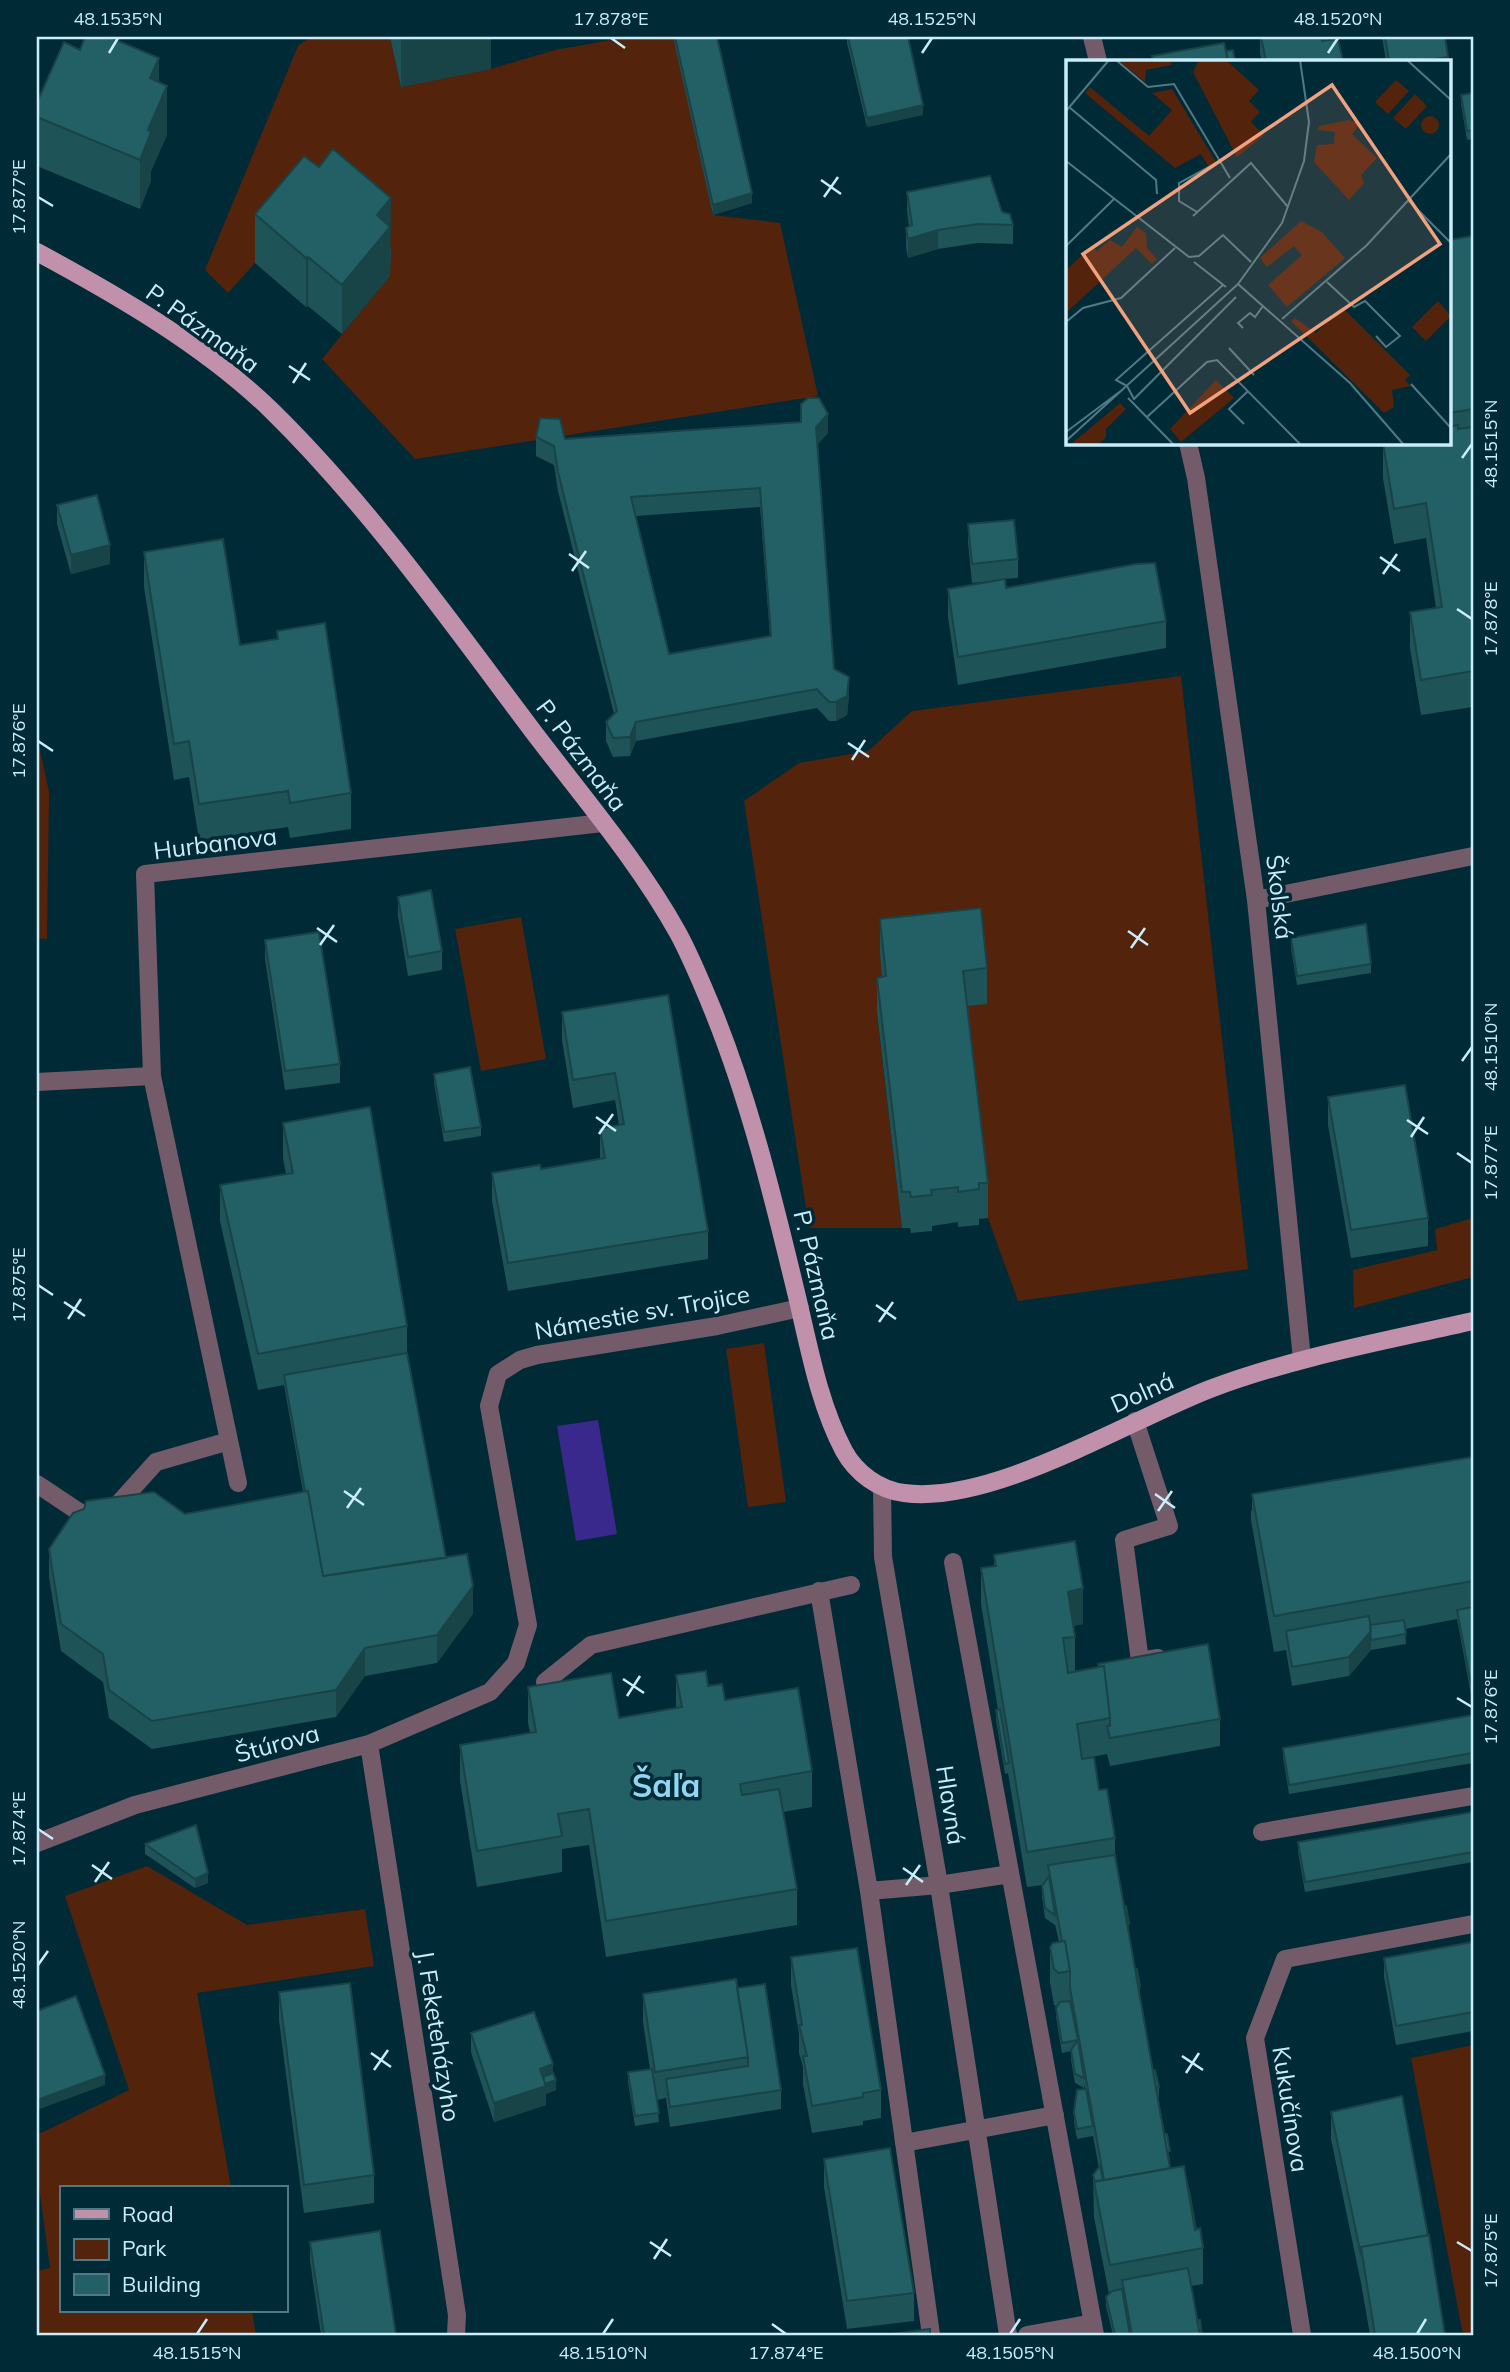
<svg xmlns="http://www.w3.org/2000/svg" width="1510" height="2372" font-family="Mulish,sans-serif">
  <rect width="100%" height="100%" fill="#012a37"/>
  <path fill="#53230c" d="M311,37h79l11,50 90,-18 64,-19 74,-13h45l39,178 67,8 38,173 -403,63 -93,-100 68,-83 -135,-13 -27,30 -23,-23 93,-224z
    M1181,676l67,593 -230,32 -30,-83 -25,-211 -86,7 25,214h-93l-65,-427 55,-38 69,-12 44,-40z
    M37,736l12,56 -2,147 -10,-1z
    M521,917l25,142 -65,12 -26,-142z
    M1473,1218v59l-119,31 -1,-38 84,-20 -2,-21z
    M764,1343l22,159 -38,5 -22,-158z
    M147,1866l100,59 118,-16 9,57 -177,27 34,195h-170v123h191l4,24h-219v-64l13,-3 -13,-96v-37l92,-45 -64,-194z
    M1473,2045v290h-10l-52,-277z"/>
  <path fill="#3a298c" d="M598,1420l19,114 -41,7 -19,-115z"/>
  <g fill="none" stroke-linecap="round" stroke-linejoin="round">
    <path stroke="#735b69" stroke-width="18" d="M1092,37l6,24
      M1188,443l8,35 60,422 46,459
      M1256,900l217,-44
      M37,1082l115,-6
      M1135,1421l34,105 -45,14 16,121 18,-3
      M238,1483l-86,-407 -7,-202 458,-51
      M37,1484l45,30 29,-2 45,-50 73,-21
      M882,1487l1,70 55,322 70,456
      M953,1562l142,773
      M819,1591l50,300 62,444
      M545,1682l46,-37 260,-60
      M369,1744l88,571 -1,20
      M1262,1832l211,-36
      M37,1843l98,-38 234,-61 121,-52 26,-29 12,-38 -39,-219 9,-32 22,-14 17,-5 180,-29 83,-18
      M869,1891l70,-6 71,-11
      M904,2143l151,-28
      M1027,2335l66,-12
      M1302,2335l-47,-297 30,-79 188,-35"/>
    <path stroke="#c191ac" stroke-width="18" d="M37,252c80,43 168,94 234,158 98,96 179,211 261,320 50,66 106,131 146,203 14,26 25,53 36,80 35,87 58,180 80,271 14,56 23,116 50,167 12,22 35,39 60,42 88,12 223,-72 306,-104 85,-32 175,-48 263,-68"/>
  </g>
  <path fill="#1e5358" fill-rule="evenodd" d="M390,37h101v32l-90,18z
    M673,37h44l35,166 -39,12z
    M847,37h61l15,78 -56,12 -20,-84z
    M1260,37l69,3 14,21h-81l-2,-7z
    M1382,37h63l3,24h-62z
    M159,82l8,53 -16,36v10l-11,28 -103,-43v-64z
    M1473,93v46l-6,1 -6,-36v-9z
    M907,192l95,20 11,13v19l-35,-1 -40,6 -30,9 -2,-11v-19l3,-2 -2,-15z
    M255,214l136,33 -1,29 -48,58 -34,-28 -2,1 -51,-44z
    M1473,236v471l-52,8 -11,-67v-36l26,-4 -10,-70 -32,6 -11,-66v-35h66v-203z
    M828,433l-11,12 17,224 15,27 -2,19 -11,6h-7l-12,-13 -181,33 -6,15 -17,1 -7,-16v-19l8,-8 -56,-223 -4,-26 -18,-9v-19l29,2zM760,507l10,129 -101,18 -33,-138z
    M57,505l53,59 -39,10 -14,-50z
    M968,524l50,35v19l-13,1 1,9 160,33v27l-208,37 -10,-68v-28l53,-9 -29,3 -4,-40z
    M144,552l96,93 37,-6v-8l74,162v36l-61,9 -2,-11 -89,13 -10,-63 -15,3 -30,-193z
    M398,897l44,54v19l-34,6 -10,-60z
    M880,919l107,49v36l-20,2 21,177v35l-9,1v6l-21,2v-5l-26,4v5l-21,2 -1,-5h-8l-25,-215v-35l5,-1 -2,-23z
    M1291,938l80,26v9l-74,12 -6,-37z
    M265,940l75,124v19l-55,7 -20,-131z
    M668,995l40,236v28l-200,32 -16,-90v-28l49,-4 59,-10v-30l19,-4 -4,-25 -42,8 -11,-68v-28z
    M434,1074l47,53v9l-37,6 -10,-59z
    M1328,1097l100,121v28l-77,12 -23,-133z
    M283,1123l124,203v27l39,205 27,56 -36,49 -72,13 -29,41 -184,32 -43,-31 -6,-36 -42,-31 -12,-74v-28l136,-35 118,-22 -19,-107 -26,5 -38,-169v-36l66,-11 -3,-16z
    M1473,1457v237h-2l-14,-75 -52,10 1,15 -35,6 -22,26 -57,10 -6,-36 -12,2 -23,-132v-9l1,-1v-16z
    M994,1555l89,69 -10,2 2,11v35l145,47v27l-110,20 -3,-12 -25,5 17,31 16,48v17l9,51 5,17 -1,10 7,36 5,17v10l13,75 6,16v10h-1l12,63h-1l1,8 19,19 7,42 7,19v36l-12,2 6,34 5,15h-89l-7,-29v-9l3,-3 -15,-77 -1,-42 6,-7 -6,-32 -16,3 -3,-17v-10l11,-23 -1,-5v4l-9,-5 -4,-23v-9l-9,2 -6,-36 1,-10 -3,-2 -4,-22v-36l9,-5 -4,-18v1l-10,-7 -3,-22 1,-11 -16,2 -19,-114 -3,1 -9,-54v-10h2l-17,-106v-36l13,-2z
    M676,1675l32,11 104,85v36l-29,5 14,77v36l-191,32 -17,-112 -27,4v23l-85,15 -17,-106v-36l70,-12 -2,-10v-36l91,31 57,-10z
    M1473,1715v48l-184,31 -6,-37v-9z
    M1473,1812v50l-168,30 -7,-40v-10z
    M145,1844l63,39 -13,5 -50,-34z
    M1473,1942v89l-77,14 -12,-68v-19z
    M791,1957l90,133v28l-18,3v4l-51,8 -9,-49v-17l-4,-14v-19l-8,-49z
    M737,1988l44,102v19l-111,18 -4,-29 -9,2 2,22 -24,4 -7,-44v-10l22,-3 -7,-47v-28z
    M279,1992l95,183v28l-70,10 -25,-193z
    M471,2033l82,40 3,17 -10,4v11l-52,17 -23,-70z
    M1331,2112l114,223h-75l-9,-52 -30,-144z
    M824,2159l90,134v28l-67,8 -23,-142z
    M310,2242l86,93h-75l-11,-74z"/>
  <path fill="#184347" d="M401,37h90v32l-90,18z
    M159,58v47l8,-19v49l-16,36v10l-11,28v-49l10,-82z
    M923,105v10l-56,12v-9z
    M752,193v10l-39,12v-10z
    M391,198l-1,78 -48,58v-49l35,-70z
    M938,230v19l-30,9v-19z
    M308,257v49l-2,1v-49z
    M828,414v19l-12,13v-19z
    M110,545v19l-39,10v-19z
    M849,677v19l-2,19 -11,6v-19z
    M636,722v19l-6,15v-19z
    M38,941v36l-1,27v-35z
    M473,1586v28l-36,49v-28z
    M1083,1588v36l-15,3v-35z
    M1371,1631v19l-22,26v-19z
    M365,1648v28l-29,41v-27z
    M208,1873v10l-13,5v-9z
    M553,2064v18l3,-2v10l-10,4v11l-52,17v-19l46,-34z
    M105,2075v10l-68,25v-10z"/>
  <path fill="#236066" stroke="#184347" stroke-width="2" fill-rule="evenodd" d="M85,37h24l50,21 -9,20 17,8 -19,44 3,2 -11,28 -103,-43v-15l27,-60 16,8z
    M675,37h42l35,156 -39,12z
    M848,37h60l15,68 -56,13z
    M1261,37h60l1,4 16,-2 5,22h-77z
    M1321,37h8v3l7,-1 -14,2z
    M1385,37h60l3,20 -27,4h-32z
    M1224,43l4,18h-75l-1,-5z
    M1233,50l2,11h-7l-2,-10z
    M1473,93v37l-6,1 -6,-36z
    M333,149l58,49 -14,17 13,12 -48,58 -34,-28 -2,1 -51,-44 49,-58 15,11z
    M990,176l12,36 8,2 3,11 -35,-1 -40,6 -30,9 -2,-11 6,-3 -5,-33z
    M1473,236v173l-24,4v-173z
    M808,398h11l9,16 -12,13 18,242 15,8 -2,19 -11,6h-7l-12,-13 -181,33 -6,15 -17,1 -7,-16 11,-11 -59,-239 -4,-26 -18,-9 4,-19 20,1 5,20 236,-17v-18zM760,488l11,148 -102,18 -38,-157z
    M1458,425v4l15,-2v244l-52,9 -11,-68 32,-5 -16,-104 -32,6 -11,-66h66v-16z
    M97,495l13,50 -39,10 -14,-50z
    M1014,520l4,39 -46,5 -4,-40z
    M223,539l17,106 38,-6 -1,-8 48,-8 26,170 -61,10 -2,-12 -89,13 -10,-63 -15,3 -30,-192z
    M1155,563l11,58 -208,36 -10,-68 57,-10 1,9 130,-24z
    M431,890l11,61 -34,6 -10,-60z
    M981,908l6,60 -24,3 25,212h-9v6l-21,3v-5l-27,3 1,5 -21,2 -1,-5h-8l-25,-214 9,-2 -6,-57z
    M1366,924l5,40 -74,12 -6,-38z
    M319,932l21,132 -55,7 -20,-131z
    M37,941h1l-1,28z
    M668,995l40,236 -200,32 -16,-90 48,-8 1,4 64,-11 -5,-29 24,-5 -9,-51 -42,7 -11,-68z
    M470,1067l11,60 -37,5 -10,-58z
    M1405,1085l23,133 -77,12 -23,-133z
    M370,1107l37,219 -149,28 -38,-169 73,-12 -10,-50z
    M407,1353l39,205 -123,18 -15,-85h-3l-21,-116z
    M1473,1457v124l-199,35 -22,-122z
    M308,1491l15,85 144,-22 6,32 -36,49 -72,13 -29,42 -184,31 -43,-31 -6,-36 -42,-30 -12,-75 24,-36 11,-4 2,-8 68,-9 31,22z
    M1075,1541l8,47 -15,4 7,45 -12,1 5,35 36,-7 6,52 -33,6 5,35 12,-2 5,33 8,-1 8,49 -88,14 -46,-284 15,-2 -2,-11z
    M1473,1607v77h-2l-14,-74z
    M1369,1616l2,15 -22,26 -57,10 -6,-36z
    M1404,1620l2,14 -35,6 -1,-15z
    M1208,1644l12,75 -110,19 -3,-12h3v-8l-6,-52 -5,1 -1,-3z
    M706,1671l2,15 14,-2 3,16 73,-12 14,83 -72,13 2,11 37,-6 18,100 -191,32 -17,-112 -31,5 4,22 -85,15 -17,-106 76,-13 -8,-45 83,-14 8,45 63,-11 -6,-32z
    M1000,1709l9,54 -4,1 -9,-54z
    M1473,1715v38l-184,32 -6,-37z
    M1473,1812v40l-168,30 -7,-40z
    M196,1825l12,48 -13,6 -50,-35z
    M1115,1855l55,313 -66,12 -34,-192v-17l-5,-30h-3l-14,-76z
    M1049,1876l6,39 -10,-7 -3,-22z
    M1124,1906h2l3,17h-2z
    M1065,1941l5,30 -11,2 -5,-4 -4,-22 3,-4z
    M1473,1942v70l-77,14 -12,-68z
    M857,1948l24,142 -18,3v4l-51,9 -9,-50h4l-8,-31h3l-11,-68z
    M1135,1969h2l3,17h-2z
    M736,1979l12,78 -93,15 -12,-78z
    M350,1983l24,192 -70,10 -25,-193z
    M765,1984l16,106 -111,17 -4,-28 82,-13v-9l-11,-69z
    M76,1996l29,79 -68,25v-89z
    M1070,2001l8,39 -16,3 -6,-35 4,-6z
    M534,2012l19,52 -13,5 6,17 -52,17 -23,-70z
    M1078,2040l6,38 -9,-4 -4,-24z
    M652,2069l7,44 -24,3 -7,-44z
    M1155,2070l4,17 -3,1 -3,-17z
    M553,2073l3,7 -11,4 -2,-7z
    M1086,2089l7,37 -16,3 -3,-17 3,-22z
    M1402,2096l26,139 -67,12v8l-30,-143z
    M1164,2134h3l3,17h-3z
    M890,2148l24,145 -67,8 -23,-142z
    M1100,2166l3,14 -8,1 -2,-6z
    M1184,2166l11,64 5,-2 3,20 -93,17 -16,-83z
    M1189,2191l7,38 -1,1z
    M380,2231l16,104h-72l-14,-93z
    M1429,2235l16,100h-70l-14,-88z
    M1188,2268l12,67h-68l-10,-55z
    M1122,2289l8,46h-15l-9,-38 6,-6z
    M1197,2320h3l2,15h-2z
    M930,2329v6h-46z"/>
  <path fill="none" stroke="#caedfa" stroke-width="2.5" d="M611,38l14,10M109,53l9,-15M922,53l10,-15M1328,53l10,-15M821,180l20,14M38,197l15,9M824,197l14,-20M289,366l21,14M293,383l13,-20M1462,458l10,-14M569,554l20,14M1380,557l20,14M572,571l14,-20M1383,574l14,-20M1457,609l15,10M38,741l15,10M848,743l21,14M852,760l13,-20M317,928l20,14M1128,931l20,14M320,945l14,-20M1131,948l14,-20M1462,1061l10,-14M596,1117l20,14M1407,1120l21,14M599,1134l14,-20M1411,1137l13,-20M1457,1153l15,10M38,1285l15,10M64,1302l21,14M876,1305l20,14M68,1319l13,-20M879,1322l14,-20M344,1491l20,14M1155,1494l20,14M347,1508l14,-20M1158,1511l14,-20M623,1679l21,14M627,1696l13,-20M1457,1698l15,9M38,1829l15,10M92,1865l20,14M903,1868l20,14M95,1882l14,-20M906,1885l14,-20M38,1965l10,-14M371,2053l20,14M1182,2056l21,14M374,2070l14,-20M1186,2073l13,-20M650,2242l21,14M1457,2242l15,9M654,2259l13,-20M772,2324l14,10M197,2334l10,-15M603,2334l10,-15M1010,2334l10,-15M1417,2334l9,-15"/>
  <g text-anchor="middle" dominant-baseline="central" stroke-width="7" stroke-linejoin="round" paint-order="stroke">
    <g font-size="24" fill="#caedfa" stroke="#012a37">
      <text transform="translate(203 328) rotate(36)">P. Pázmaňa</text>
      <text transform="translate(582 755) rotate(53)">P. Pázmaňa</text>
      <text transform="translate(215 843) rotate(-7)">Hurbanova</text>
      <text transform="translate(1280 897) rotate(83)">Školská</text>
      <text transform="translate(817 1275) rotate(77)">P. Pázmaňa</text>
      <text transform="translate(642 1312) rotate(-10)">Námestie sv. Trojice</text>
      <text transform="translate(1142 1392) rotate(-24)">Dolná</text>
      <text transform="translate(277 1743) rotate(-15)">Štúrova</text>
      <text transform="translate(951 1805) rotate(81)">Hlavná</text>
      <text transform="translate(439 2036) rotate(81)">J. Feketeházyho</text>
      <text transform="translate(1291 2109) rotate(81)">Kukučínova</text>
    </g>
    <g font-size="32" font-weight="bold" fill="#8fd7f2" stroke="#012a37">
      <text x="666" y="1785">Šaľa</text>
    </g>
  </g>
  <g transform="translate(1066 60)">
    <rect width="385" height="385" fill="#012a37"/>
    <path d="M52,0h54l-1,5 -25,5 -1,12zM133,0h27l33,30 -10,11 11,11 -9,10 13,13 -27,22 -44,-85zM330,20l13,11 -21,23 -13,-12zM24,27l59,49 23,-26 -20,-17 20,-4 44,73 -8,4 -7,-12 -26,14 -90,-75zM349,34l12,12 -21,23 -13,-11zM355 65a9 9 0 1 1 18 0a9 9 0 1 1-18 0ZM283,60l11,4 -8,10 25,24 -16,17 3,8 -15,17 -35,-38 3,-17 17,-1 1,-12 -17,-2 1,-4zM235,161l21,11 23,26 -58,49 -19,-22 34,-30 -8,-9 -27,21 -7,-9zM71,167l9,6 1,15 10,11 -5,5 -16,-16 -70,65v-43l26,-24 5,5 13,-11 12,7zM372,241l13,15 -25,25 -14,-14zM276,247l68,68 -5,5 6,6 -19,4 2,17 -10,6 -93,-92 4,-3 21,15zM150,320l18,18 -53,44 -11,-13zM54,343l6,6 -20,20v8l-8,8h-28z" fill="#53230c"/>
    <path fill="none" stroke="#517885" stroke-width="2" d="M50,0l32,27 26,-3 56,94M234,0l9,62 -5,39 -22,62 -44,61 112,99 54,62M341,0l44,40M3,47l87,73 1,14M0,51l43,-51M0,101l123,96 10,-1 24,-21 28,27M342,140l43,43M131,152l-18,-11v-18l39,-21M127,156l58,-53 37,44M0,186l48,-47M128,202l32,25M261,222l27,25 11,-6 35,35 -14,11 -10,-11M157,225l-107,95 11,6 7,13 102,-102M216,259l85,-74 84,-91M0,262l17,-14 38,-10 54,-50M177,268l-5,-5 12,-10 5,4 8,-11M163,288l25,27M345,324l40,44M56,330l116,-106M62,338l46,47M81,357l60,-55 10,-2 84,85M178,364l-15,-15 19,-18M0,372l56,-42 -56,51"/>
    <path fill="#f2a17e" fill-opacity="0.15" stroke="#f2a17e" stroke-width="3.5" d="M266,25l108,159 -250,169 -107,-159z"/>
    <rect width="385" height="385" fill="none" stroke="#caedfa" stroke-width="3.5"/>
  </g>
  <rect width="1510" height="2372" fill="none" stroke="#012a37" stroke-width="77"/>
  <rect x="60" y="2186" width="228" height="126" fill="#012a37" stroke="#517885" stroke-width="2"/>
  <rect x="74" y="2209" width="35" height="10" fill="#c191ac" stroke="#517885" stroke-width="2"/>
  <text x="122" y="2222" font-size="21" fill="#caedfa">Road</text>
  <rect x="74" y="2239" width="35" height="21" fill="#53230c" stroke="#517885" stroke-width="2"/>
  <text x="122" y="2256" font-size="21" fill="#caedfa">Park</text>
  <rect x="74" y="2274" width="35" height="21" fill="#236066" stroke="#517885" stroke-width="2"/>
  <text x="122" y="2292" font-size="21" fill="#caedfa">Building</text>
  <rect x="38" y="38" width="1434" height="2296" fill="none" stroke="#caedfa" stroke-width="2.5"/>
  <g font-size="18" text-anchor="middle" fill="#caedfa">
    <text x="118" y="25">48.1535°N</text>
    <text x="611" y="25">17.878°E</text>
    <text x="932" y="25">48.1525°N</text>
    <text x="1338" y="25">48.1520°N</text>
    <text transform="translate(19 197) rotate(-90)" y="6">17.877°E</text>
    <text transform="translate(1491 444) rotate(-90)" y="6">48.1515°N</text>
    <text transform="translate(1491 619) rotate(-90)" y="6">17.878°E</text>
    <text transform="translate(19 741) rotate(-90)" y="6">17.876°E</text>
    <text transform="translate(1491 1047) rotate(-90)" y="6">48.1510°N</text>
    <text transform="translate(1491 1163) rotate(-90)" y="6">17.877°E</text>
    <text transform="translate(19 1285) rotate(-90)" y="6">17.875°E</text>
    <text transform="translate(1491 1707) rotate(-90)" y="6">17.876°E</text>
    <text transform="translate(19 1829) rotate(-90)" y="6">17.874°E</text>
    <text transform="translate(19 1965) rotate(-90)" y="6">48.1520°N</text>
    <text transform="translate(1491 2251) rotate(-90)" y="6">17.875°E</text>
    <text x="197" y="2359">48.1515°N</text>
    <text x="603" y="2359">48.1510°N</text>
    <text x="786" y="2359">17.874°E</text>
    <text x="1010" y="2359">48.1505°N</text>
    <text x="1417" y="2359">48.1500°N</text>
  </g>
</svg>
